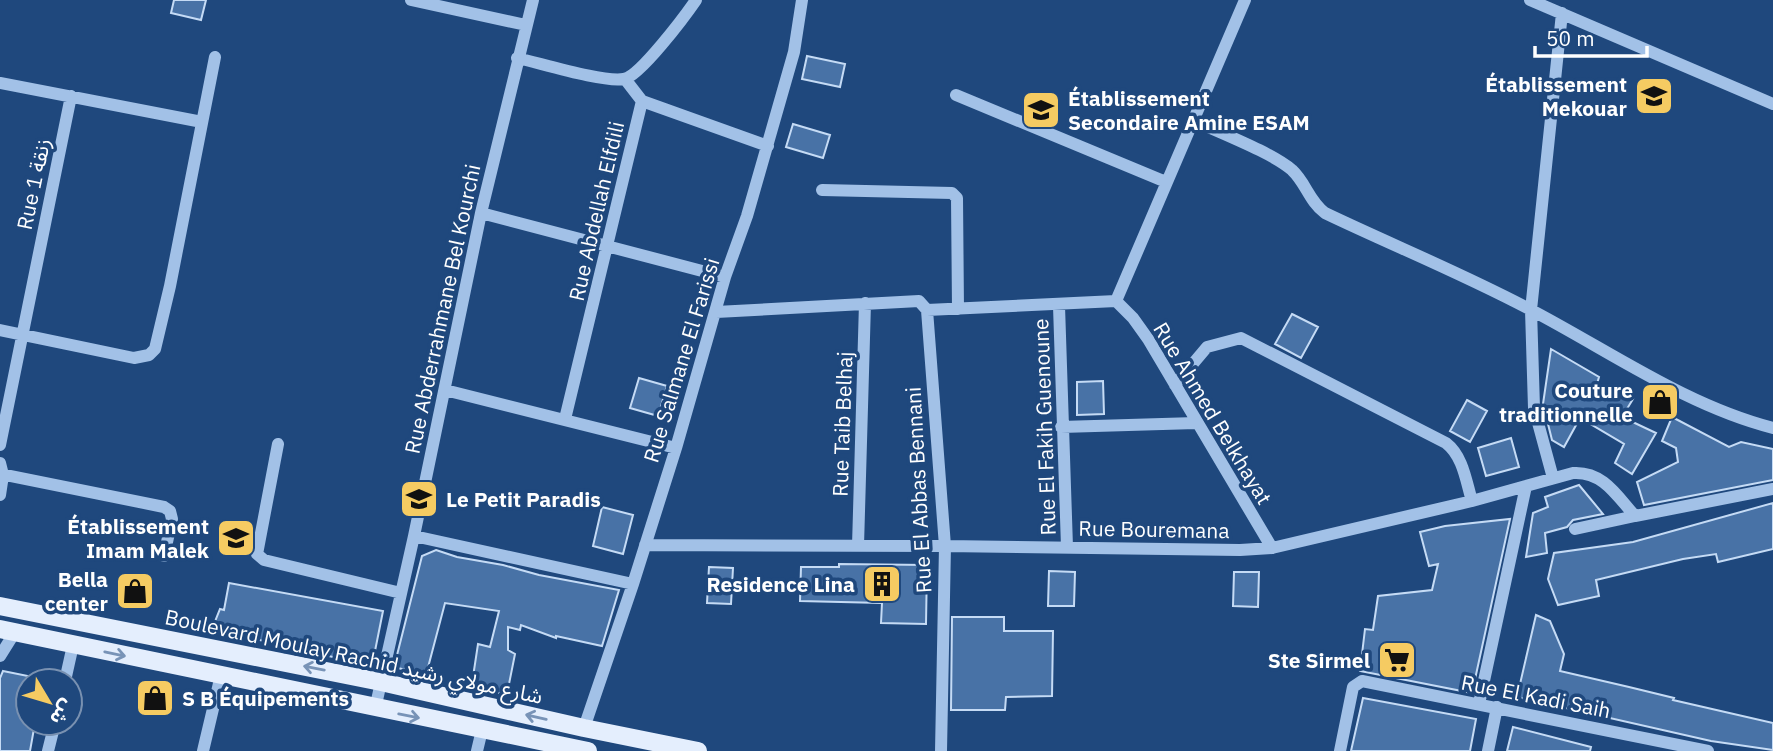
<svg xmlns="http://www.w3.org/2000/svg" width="1773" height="751" font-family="'IBM Plex Sans','Noto Sans Arabic',sans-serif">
  <rect width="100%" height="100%" fill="#1f487d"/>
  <path fill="#4872a6" stroke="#c5dbf5" stroke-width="2" d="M174,0h32l-5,20 -30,-7z
    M807,56l38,8 -5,23 -38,-8z
    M793,124l37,11 -7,23 -37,-11z
    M1292,314l26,13 -17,31 -26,-14z
    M1551,349l48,28 -2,7 36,15 -11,18 34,16 -24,41 -17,-11 9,-19 -44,-26 -16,29 -12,-7 -9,-36z
    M639,378l28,8 -9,30 -28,-8z
    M1103,381l1,33 -27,1v-33z
    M1467,400l20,11 -17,31 -20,-11z
    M1672,417l57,30 12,-5 32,7v31l-129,25 -7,-23 41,-20 -2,-14 -14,-7z
    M1511,438l8,29 -33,9 -8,-28z
    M1579,485l24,29 -30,6 -6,7 -22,6 2,20 -21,4 7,-44 15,-6 -3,-10z
    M1773,503v46l-55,13 -2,-8 -33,5 -87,21 3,16 -41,9 -10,-26 6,-26 79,-11z
    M602,507l31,8 -10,39 -30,-8z
    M1510,519l-38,174 -112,-22 5,-42 8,1 5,-34 54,-6 6,-26 -9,2 -9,-34 25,-6z
    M436,550l21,7 46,8 36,10 80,15 -17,56 -46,-10v2l-35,-13 -1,5 -12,-3v23l7,4 -8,40 -36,-4 7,-46 12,3 9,-36 -54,-8 -19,72 -32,-8 28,-111z
    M839,564l88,1 -1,59 -45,-1 1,-20 -82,-2 1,-34h38z
    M709,567l24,1 -2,36 -24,-1z
    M1049,571l26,1 -1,34h-26z
    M1234,572h25l-1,35 -25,-1z
    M229,583l154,28 -11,55 -160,-37 8,-20 4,1z
    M1536,615l14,6 14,33 -4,17 69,16 45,11 -1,2 100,23v27l-62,-9 -194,-44z
    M952,617h52v14h49l-1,65 -46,1 -1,13h-54z
    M3,671l25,5v47h7l-5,28h-30v-73z
    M1363,698l113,21 -6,32h-119z
    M1513,727l78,20 -1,4h-83z"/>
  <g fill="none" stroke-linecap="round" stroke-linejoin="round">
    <path stroke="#a2c1e7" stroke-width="12" d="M411,0l115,25
      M1530,0l243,104
      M517,58c23,5 87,25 107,21 16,-3 61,-63 72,-79
      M625,79l17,22
      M0,83l202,39
      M956,95l210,87
      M642,101l126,45
      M1193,120c27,13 78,32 99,50 14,13 17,31 33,43 69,33 141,62 208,98 78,41 154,95 240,117
      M822,190l130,3 5,5 1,111
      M481,213l244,64
      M1116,301l129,-301
      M1116,301l17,17 15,21 124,209
      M1059,306l8,241
      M927,310l18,236 -4,205
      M716,312l203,-11 8,9 189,-9
      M0,330l134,28 15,-3 6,-6 15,-63 45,-229
      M1175,385l32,-38 34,-9 205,105c17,13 20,38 26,58
      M445,390l231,58
      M565,419l77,-318
      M1061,427l135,-4
      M278,444l-21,110 7,6 137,33
      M0,445l71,-349
      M0,463l3,12 -3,20
      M0,474l164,33 6,4 2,8 -8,37
      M1553,478l-19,-70 -3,-98 31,-297
      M1575,529l60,-13
      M414,536l219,48
      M645,545l300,1 295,4 32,-2 200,-47 101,-28c30,-2 44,23 62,43l138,-27
      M858,546l7,-243
      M0,656l15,-24
      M65,681l8,-36
      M1479,704l47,-218
      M375,709l39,-173 67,-323 52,-213
      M584,728l49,-144 43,-136 49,-171 22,-61 47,-164 8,-52
      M48,751l7,-28
      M203,751l18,-76
      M477,751l5,-21
      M1340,751l13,-64 9,-6 346,70
      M1488,751l9,-44"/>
    <path stroke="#e4eefd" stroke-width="18" d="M0,606l381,76 203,46 114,23
      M0,629l588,122"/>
  </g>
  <defs><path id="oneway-shaft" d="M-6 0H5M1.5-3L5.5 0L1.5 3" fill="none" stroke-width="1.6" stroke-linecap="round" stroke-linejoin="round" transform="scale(1.75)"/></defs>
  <g stroke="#7893b7">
    <use href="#oneway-shaft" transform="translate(115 654) rotate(12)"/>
    <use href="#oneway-shaft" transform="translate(314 668) rotate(-169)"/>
    <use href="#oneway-shaft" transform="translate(409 716) rotate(11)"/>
    <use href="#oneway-shaft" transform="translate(536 717) rotate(-167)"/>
  </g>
  <defs>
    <symbol id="school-square" viewBox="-11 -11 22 22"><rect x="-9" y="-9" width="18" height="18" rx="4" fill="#f5cb62" stroke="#1f487d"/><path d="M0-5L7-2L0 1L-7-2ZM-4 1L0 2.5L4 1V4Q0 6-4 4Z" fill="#111"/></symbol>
    <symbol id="shop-square" viewBox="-11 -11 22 22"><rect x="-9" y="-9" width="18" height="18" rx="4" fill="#f5cb62" stroke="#1f487d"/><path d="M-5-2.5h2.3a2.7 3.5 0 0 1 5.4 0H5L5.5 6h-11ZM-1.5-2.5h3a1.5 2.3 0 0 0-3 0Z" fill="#111"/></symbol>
    <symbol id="building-square" viewBox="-11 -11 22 22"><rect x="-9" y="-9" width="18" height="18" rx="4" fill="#f5cb62" stroke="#1f487d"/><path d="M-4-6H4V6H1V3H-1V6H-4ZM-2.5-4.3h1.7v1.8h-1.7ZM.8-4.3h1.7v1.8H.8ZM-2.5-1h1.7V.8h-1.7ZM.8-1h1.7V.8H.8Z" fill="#111"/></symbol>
    <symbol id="supermarket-square" viewBox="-11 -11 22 22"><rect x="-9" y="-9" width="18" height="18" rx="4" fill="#f5cb62" stroke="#1f487d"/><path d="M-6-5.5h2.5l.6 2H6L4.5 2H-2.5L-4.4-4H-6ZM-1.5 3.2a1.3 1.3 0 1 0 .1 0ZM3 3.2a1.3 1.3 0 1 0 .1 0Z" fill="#111"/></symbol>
  </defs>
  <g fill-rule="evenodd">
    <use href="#school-square" x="1632" y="74" width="44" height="44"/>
    <use href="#school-square" x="1019" y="88" width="44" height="44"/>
    <use href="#shop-square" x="1638" y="380" width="44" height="44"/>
    <use href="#school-square" x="397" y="477" width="44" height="44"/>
    <use href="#school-square" x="214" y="516" width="44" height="44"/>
    <use href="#building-square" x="860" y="562" width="44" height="44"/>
    <use href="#shop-square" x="113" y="569" width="44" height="44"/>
    <use href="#supermarket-square" x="1375" y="638" width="44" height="44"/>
    <use href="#shop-square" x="133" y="676" width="44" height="44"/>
  </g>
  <g text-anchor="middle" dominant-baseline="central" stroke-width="7" stroke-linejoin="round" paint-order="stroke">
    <g font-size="21" font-weight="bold" fill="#fff" stroke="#1f487d" text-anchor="end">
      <text x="1627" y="84">Établissement<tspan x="1627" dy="24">Mekouar</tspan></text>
      <text x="1068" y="98" text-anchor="start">Établissement<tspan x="1068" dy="24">Secondaire Amine ESAM</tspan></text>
      <text x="1633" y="390">Couture<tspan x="1633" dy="24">traditionnelle</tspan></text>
      <text x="446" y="499" text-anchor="start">Le Petit Paradis</text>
      <text x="209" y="526">Établissement<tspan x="209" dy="24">Imam Malek</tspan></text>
      <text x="108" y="579">Bella<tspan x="108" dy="24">center</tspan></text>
      <text x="855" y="584">Residence Lina</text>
      <text x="1370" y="660">Ste Sirmel</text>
      <text x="182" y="698" text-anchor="start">S B Équipements</text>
    </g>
    <g font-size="21" fill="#fff" stroke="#1f487d">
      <text transform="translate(33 184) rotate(-78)">Rue 1 زنقة</text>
      <text transform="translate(596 211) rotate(-77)">Rue Abdellah Elfdili</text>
      <text transform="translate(442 309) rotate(-78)">Rue Abderrahmane Bel Kourchi</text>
      <text transform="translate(681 360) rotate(-73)">Rue Salmane El Farissi</text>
      <text transform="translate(1213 413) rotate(59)">Rue Ahmed Belkhayat</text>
      <text transform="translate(842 424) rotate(-88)">Rue Taib Belhaj</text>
      <text transform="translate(1044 427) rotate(-92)">Rue El Fakih Guenoune</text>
      <text transform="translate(918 490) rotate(-93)">Rue El Abbas Bennani</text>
      <text transform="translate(1154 529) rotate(1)">Rue Bouremana</text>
      <text transform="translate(354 656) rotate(12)">Boulevard Moulay Rachid شارع مولاي رشيد</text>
      <text transform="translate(1536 696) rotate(11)">Rue El Kadi Saih</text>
    </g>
  </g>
  <g transform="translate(49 702) rotate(128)"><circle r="33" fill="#1f487d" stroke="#7991b1" stroke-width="2"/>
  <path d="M0-5L12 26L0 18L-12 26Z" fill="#f5cb62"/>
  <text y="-10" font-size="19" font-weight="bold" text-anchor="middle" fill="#ffffff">ش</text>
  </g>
  <path d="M1535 46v10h112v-10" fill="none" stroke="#ffffff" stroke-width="3.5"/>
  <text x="1546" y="46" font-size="21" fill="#ffffff" stroke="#1f487d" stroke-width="5" paint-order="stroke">50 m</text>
</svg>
